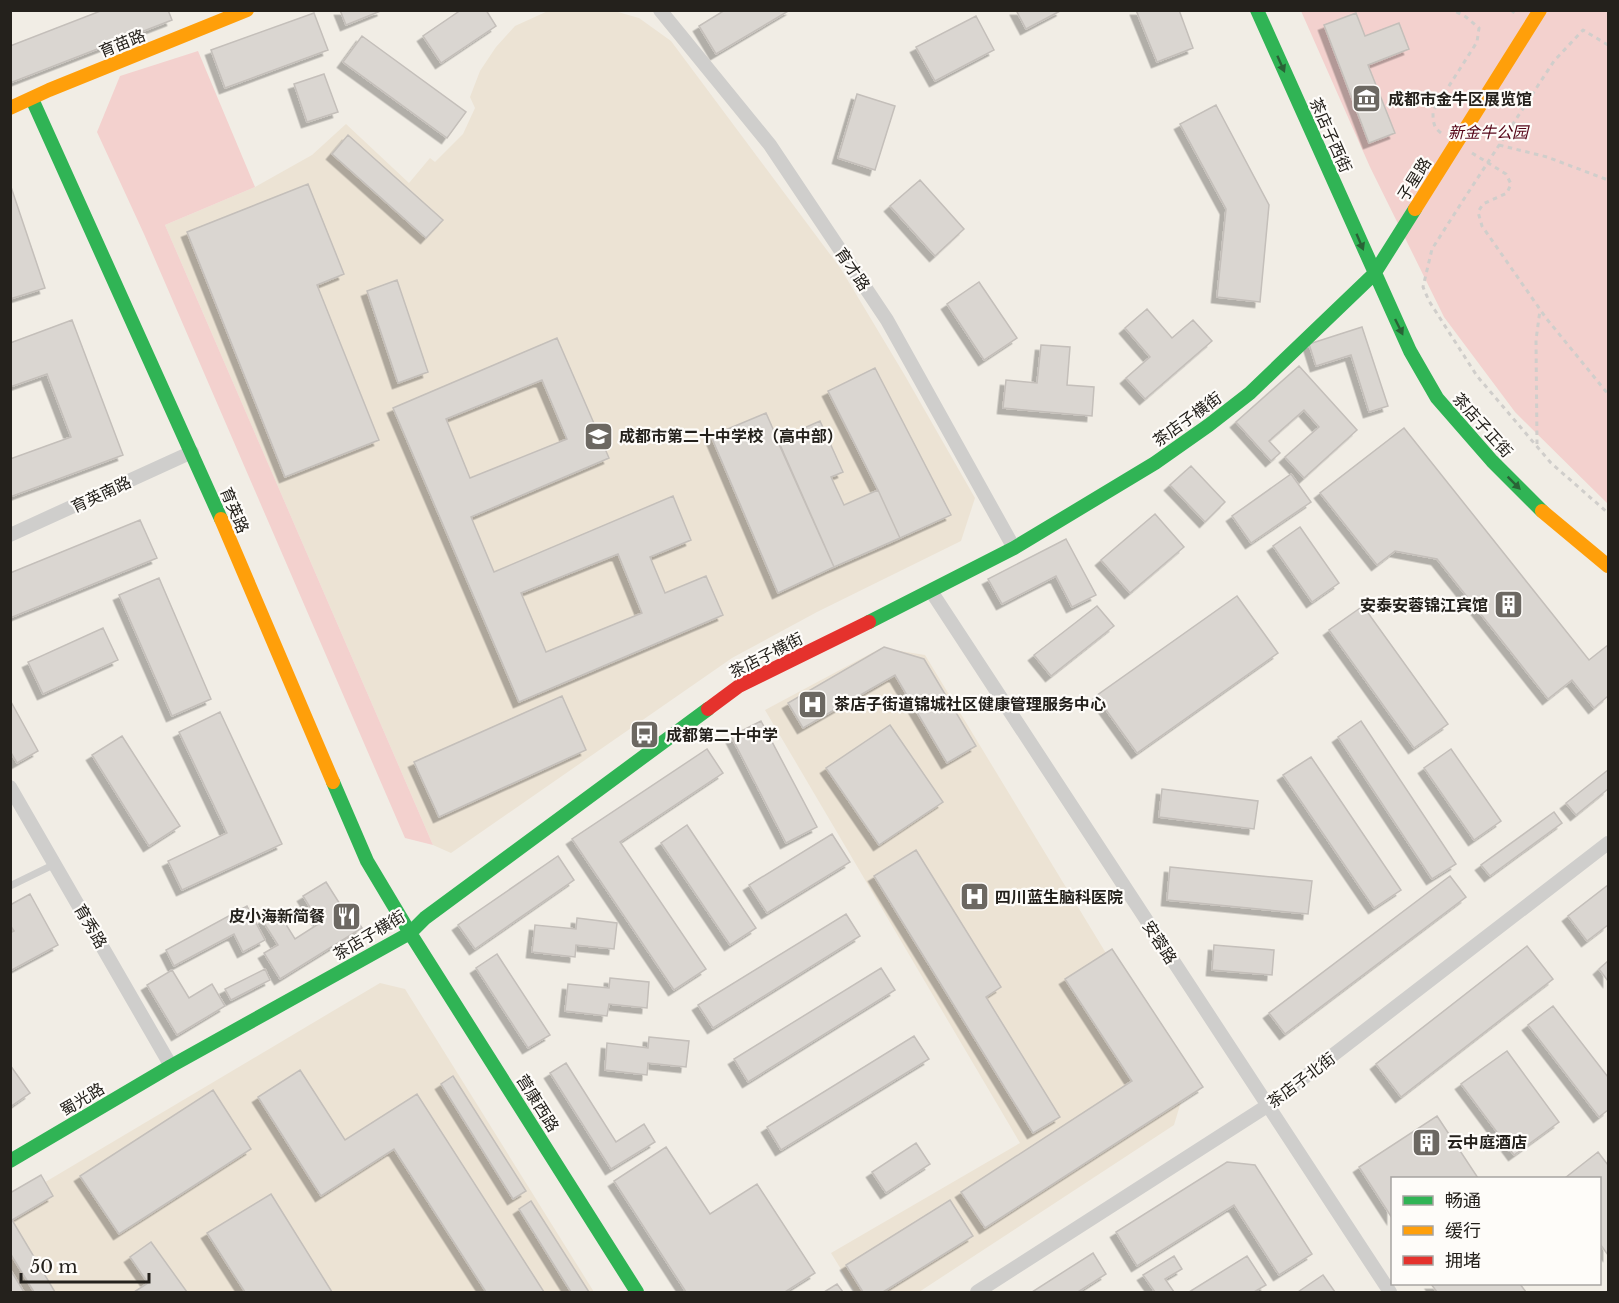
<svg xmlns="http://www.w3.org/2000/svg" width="1619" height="1303" font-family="'Libre Baskerville','Noto Sans SC',serif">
  <defs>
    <filter id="shadow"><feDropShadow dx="-5.5" dy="5.5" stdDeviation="0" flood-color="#0004"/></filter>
  </defs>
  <rect width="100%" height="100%" fill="#f1ede5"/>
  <path fill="#ece3d4" d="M548,11l70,1 21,6 32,23 170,228 63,105 71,124 -14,43 -144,71 -85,46 -281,195 -18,-8 -268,-620 90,-38 57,-32 34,-31 63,59 21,-25 5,4 28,-28 12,-26 -5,-11 10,-26 16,-24 19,-21z
    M881,648l44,7 261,430 -12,40 -255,167h-64l-24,-39 189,-110 -255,-433z
    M380,983l25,6 189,303h-583l-1,-89z"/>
  <path fill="#f3d1ce" d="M1301,11h307v493l-93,-92 -71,-95 -74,-150z
    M198,51l57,136 -90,38 268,620 -28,-7 -261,-604 -47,-102 23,-56z"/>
  <path fill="#dad6d1" stroke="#c4bfba" stroke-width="1.5" fill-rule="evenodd" filter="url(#shadow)" d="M103,10h65l4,10 -162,63v-37z
    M340,10h43l-37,15z
    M461,10h25l10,16 -55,37 -18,-27z
    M725,10h65l-74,44 -17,-28z
    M1016,10h46l-36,19z
    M1136,10h43l14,38 -36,14z
    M314,13l14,37 -103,38 -14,-38z
    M1356,13l9,23 34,-13 10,26 -41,16 27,68 -26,10 -45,-118z
    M976,16l18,34 -59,31 -19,-34z
    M362,36l104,76 -19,26 -104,-76z
    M324,74l14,38 -31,10 -13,-38z
    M857,94l38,12 -20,64 -37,-12z
    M1216,105l53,100 -9,97 -43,-5 9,-88 -46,-85z
    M348,135l95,85 -17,18 -94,-84z
    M920,180l44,49 -29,27 -45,-50z
    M10,184l35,104 -35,11z
    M308,184l36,90 -27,11 62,155 -94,37 -98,-245z
    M397,280l31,92 -30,11 -31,-92z
    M979,282l38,56 -33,22 -37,-56z
    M1147,309l25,29 21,-18 19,21 -67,58 -19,-21 24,-21 -25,-29z
    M72,320l51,135 -113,42v-38l61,-22 -24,-63 -37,13v-44z
    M1362,327l26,79 -19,6 -18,-57 -35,11 -7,-22z
    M557,338l52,120 -138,59 23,55 179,-76 18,44 -41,17 15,36 41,-17 17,39 -204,87 -126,-294zM542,380l25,59 -97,39 -24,-59zM618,554l24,59 -96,39 -25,-59z
    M1041,345l29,2 -3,38 27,2 -2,29 -89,-8 3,-28 31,3z
    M1299,366l58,64 -53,48 -19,-21 34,-30 -15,-17 -35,31 11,12 -9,8 -35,-39z
    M875,368l76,147 -51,23 -22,-48 -50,-99z
    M766,413l68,154 -56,26 -67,-157z
    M820,421l23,51 -12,5 13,28 34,-15 22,48 -66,29 -57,-127z
    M1404,428l185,232 19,-15v51l-14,12 -22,-28 -24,19 -111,-140 -42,-8 -18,14 -57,-72z
    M1191,466l34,36 -20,20 -35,-37z
    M1291,474l20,28 -60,41 -19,-27z
    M1155,514l29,33 -54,46 -29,-33z
    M140,520l17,38 -147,60v-45z
    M1300,527l39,56 -27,19 -39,-56z
    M1066,539l30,56 -24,12 -16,-31 -54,28 -14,-25z
    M159,578l52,121 -39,17 -53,-121z
    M1237,596l41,57 -141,100 -41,-57z
    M1097,606l17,20 -63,50 -17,-21z
    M1363,606l85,118 -34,24 -85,-118z
    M103,628l15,32 -75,34 -15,-32z
    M884,647l40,12 52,87 -29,17 -52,-88 -92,53 -15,-25z
    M562,696l24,54 -147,67 -25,-55z
    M10,700l28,51 -21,12 -7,-12z
    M220,712l62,132 -100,46 -14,-29 59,-28 -48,-101z
    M761,721l56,106 -31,16 -55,-107z
    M1361,721l95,143 -24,15 -94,-142z
    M890,725l53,77 -64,43 -53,-77z
    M122,736l58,90 -31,20 -57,-91z
    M707,749l16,24 -103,69 86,127 -32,21 -102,-151z
    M1451,749l50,72 -27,19 -50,-72z
    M1311,757l90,133 -27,18 -91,-133z
    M1608,770v19l-32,26 -10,-12z
    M1162,789l96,12 -4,28 -95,-12z
    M1554,812l8,11 -72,53 -9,-11z
    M687,825l69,103 -26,17 -69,-102z
    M832,834l18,28 -83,51 -18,-28z
    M916,850l85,137 -15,10 74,120 -27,16 -159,-257z
    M558,856l16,24 -99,69 -17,-24z
    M1170,867l142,14 -4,33 -141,-14z
    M1450,876l16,21 -181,137 -16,-21z
    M326,882l17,27 5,-3 14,22 -82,51 -16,-26 14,-8 -16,-25 15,-10 18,29 25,-16 -17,-27z
    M1608,885v40l-21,16 -19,-25z
    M30,894l28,51 -48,26v-38l4,-2 -4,-6v-20z
    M247,906l18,34 -22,12 -9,-18 -60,32 -8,-16z
    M846,914l14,22 -147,92 -15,-23z
    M577,918l40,5 -3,26 -38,-4 -1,12 -43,-5 3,-27 41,4z
    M1214,945l60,5 -2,25 -60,-5z
    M1527,946l26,33 -152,118 -25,-33z
    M1112,949l91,138 -218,141 -24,-36 171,-111 -67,-102z
    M497,954l53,81 -22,13 -52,-80z
    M1608,961v20l-9,-12z
    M881,968l14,22 -147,92 -14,-23z
    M265,969l5,11 -39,20 -6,-11z
    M172,970l17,28 23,-14 13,22 -48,29 -30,-50z
    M610,978l39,4 -2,26 -38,-4 -2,12 -42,-5 3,-27 41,4z
    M1553,1006l55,71v33l-9,7 -71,-92z
    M914,1036l15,23 -148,91 -14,-23z
    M649,1037l40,4 -3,26 -38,-4 -1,12 -42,-5 2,-27 41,5z
    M1507,1051l52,71 -45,33 -53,-71z
    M566,1063l50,79 28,-18 11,18 -44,27 -61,-96z
    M10,1065l20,28 -20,14z
    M300,1070l45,70 72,-46 127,198h-58l-92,-143 -73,47 -63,-99z
    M453,1076l73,115 -13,8 -72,-115z
    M213,1090l38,59 -132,85 -39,-58z
    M1437,1116l41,62h-86v40l-33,-51z
    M916,1143l14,21 -44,29 -14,-21z
    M666,1147l44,67 47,-30 58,89 -30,19h-99l-72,-111z
    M1598,1152l10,13v90l-8,-11v-66h-35z
    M1227,1162l28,3 57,89 -33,21 -45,-70 -97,61 -21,-34z
    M41,1175l12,21 -41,24 43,72h-21l-24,-39v-60z
    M271,1194l61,98h-87l-38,-59z
    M950,1200l23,36 -90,56h-20l-17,-27z
    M531,1201l58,91h-18l-52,-83z
    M151,1242l36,50h-53l14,-9 -18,-26z
    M1093,1253l13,21 -28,18h-46z
    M1174,1256l8,13 -17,10 9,13h-19l-12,-17z
    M1247,1256l19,29 -12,7h-65z
    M10,1269l14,23h-14z
    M1323,1275l12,17h-37z
    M837,1284l6,8h-19z
    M1431,1284h89l6,8h-89z"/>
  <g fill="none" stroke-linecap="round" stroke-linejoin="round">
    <path stroke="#d0cecb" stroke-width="3" stroke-dasharray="4.5 4.5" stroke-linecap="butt" d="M1511,10l6,5
      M1608,45l-25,-15 -29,31 -92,141 -30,47 -9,38 6,14 48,75 74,87 57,50
      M1441,133c-8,-6 -8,-12 -8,-22l44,-69 2,-14 -13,-11 -13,-7
      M1499,145l48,12 61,23
      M1472,153l34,21 5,10 -4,9 -24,11 -5,8 4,14 64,92 62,76
      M1537,444l-1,-104 4,-30"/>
    <path stroke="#cfcecc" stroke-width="7" d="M10,886l45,-22"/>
    <path stroke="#cfcecc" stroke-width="14" d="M660,10l110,135 117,175 127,228
      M10,535l182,-83
      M931,591l459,701
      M10,787l161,279
      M977,1292l290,-186 341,-263"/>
    <path stroke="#30b455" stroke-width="14" d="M1257,10l153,341 27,47 55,63 50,50
      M32,99l189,420
      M869,622l145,-74 141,-85 54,-38 41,-32 124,-119 41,-65
      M333,782l34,79 43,72 227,359
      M10,1161l161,-95 239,-133 15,-15 283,-209"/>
    <path stroke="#ff9f0a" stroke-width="14" d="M10,108l39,-18 198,-80
      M1415,209l125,-199
      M1542,511l66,55
      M221,519l112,263"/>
    <path stroke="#e5322d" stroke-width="14" d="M708,709l31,-23 130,-64"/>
  </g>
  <defs><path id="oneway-solid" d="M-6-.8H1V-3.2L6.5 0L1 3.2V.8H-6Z" transform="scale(1.5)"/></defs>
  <g fill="#296336">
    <use href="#oneway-solid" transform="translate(1281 64) rotate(66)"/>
    <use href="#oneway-solid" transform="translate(1360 242) rotate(67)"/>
    <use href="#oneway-solid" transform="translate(1399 327) rotate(64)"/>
    <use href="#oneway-solid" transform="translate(1514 483) rotate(45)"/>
  </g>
  <defs>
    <symbol id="museum-square" viewBox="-11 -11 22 22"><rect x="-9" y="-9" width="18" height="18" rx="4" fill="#6c6862" stroke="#fefcf9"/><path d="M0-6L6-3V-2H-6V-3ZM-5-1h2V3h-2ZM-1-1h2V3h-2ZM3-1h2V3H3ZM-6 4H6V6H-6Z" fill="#fff"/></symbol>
    <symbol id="school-square" viewBox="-11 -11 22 22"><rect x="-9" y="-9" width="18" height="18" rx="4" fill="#6c6862" stroke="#fefcf9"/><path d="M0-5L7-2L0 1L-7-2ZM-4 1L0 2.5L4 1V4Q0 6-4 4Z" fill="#fff"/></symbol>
    <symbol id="building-square" viewBox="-11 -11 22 22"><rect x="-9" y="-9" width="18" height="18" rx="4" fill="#6c6862" stroke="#fefcf9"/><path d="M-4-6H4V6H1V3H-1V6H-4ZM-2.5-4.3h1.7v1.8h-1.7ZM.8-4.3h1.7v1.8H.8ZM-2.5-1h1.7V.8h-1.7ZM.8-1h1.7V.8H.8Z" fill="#fff"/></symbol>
    <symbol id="hospital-square" viewBox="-11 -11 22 22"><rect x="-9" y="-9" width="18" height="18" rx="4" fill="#6c6862" stroke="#fefcf9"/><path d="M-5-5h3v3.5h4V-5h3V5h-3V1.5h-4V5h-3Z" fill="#fff"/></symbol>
    <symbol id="bus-square" viewBox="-11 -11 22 22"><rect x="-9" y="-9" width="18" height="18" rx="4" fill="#6c6862" stroke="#fefcf9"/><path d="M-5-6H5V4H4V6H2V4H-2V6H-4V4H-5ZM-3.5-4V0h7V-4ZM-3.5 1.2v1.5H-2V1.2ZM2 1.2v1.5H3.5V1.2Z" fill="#fff"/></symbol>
    <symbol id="restaurant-square" viewBox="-11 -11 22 22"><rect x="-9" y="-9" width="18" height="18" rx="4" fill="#6c6862" stroke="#fefcf9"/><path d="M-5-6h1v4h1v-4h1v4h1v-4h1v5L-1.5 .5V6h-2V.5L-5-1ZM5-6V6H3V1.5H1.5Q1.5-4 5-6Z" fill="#fff"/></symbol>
  </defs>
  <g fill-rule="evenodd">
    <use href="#museum-square" x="1350" y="82" width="33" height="33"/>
    <use href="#school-square" x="582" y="420" width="33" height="33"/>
    <use href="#building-square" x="1492" y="588" width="33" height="33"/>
    <use href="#hospital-square" x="796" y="688" width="33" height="33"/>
    <use href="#bus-square" x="628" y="718" width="33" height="33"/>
    <use href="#hospital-square" x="958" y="880" width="33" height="33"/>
    <use href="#restaurant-square" x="330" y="900" width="33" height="33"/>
    <use href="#building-square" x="1410" y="1126" width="33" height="33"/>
  </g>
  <g text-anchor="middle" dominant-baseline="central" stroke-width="4.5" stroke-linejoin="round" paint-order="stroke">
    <g font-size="16" fill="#24211c" stroke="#fefcf9">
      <text transform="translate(122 43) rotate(-22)">育苗路</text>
      <text transform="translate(1331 135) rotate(66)">茶店子西街</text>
      <text transform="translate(1414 179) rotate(-58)">子星路</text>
      <text transform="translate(853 269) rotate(56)">育才路</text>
      <text transform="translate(1187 419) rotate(-36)">茶店子横街</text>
      <text transform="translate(1483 425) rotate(48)">茶店子正街</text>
      <text transform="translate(101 494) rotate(-25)">育英南路</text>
      <text transform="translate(235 510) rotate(67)">育英路</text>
      <text transform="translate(766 655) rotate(-27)">茶店子横街</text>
      <text transform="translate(91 926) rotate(60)">育秀路</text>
      <text transform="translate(369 935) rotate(-31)">茶店子横街</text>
      <text transform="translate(1160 942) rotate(57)">安蓉路</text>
      <text transform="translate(1301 1080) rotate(-37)">茶店子北街</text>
      <text transform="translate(82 1099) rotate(-31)">蜀光路</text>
      <text transform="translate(538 1103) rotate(58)">营康西路</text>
    </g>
    <g font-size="16" font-weight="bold" fill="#24211c" stroke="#fefcf9" text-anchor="start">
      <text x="1388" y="99">成都市金牛区展览馆</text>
      <text x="619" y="436">成都市第二十中学校（高中部）</text>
      <text x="1488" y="605" text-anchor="end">安泰安蓉锦江宾馆</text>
      <text x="834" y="704">茶店子街道锦城社区健康管理服务中心</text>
      <text x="666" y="735">成都第二十中学</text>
      <text x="995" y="897">四川蓝生脑科医院</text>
      <text x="325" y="916" text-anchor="end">皮小海新简餐</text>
      <text x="1447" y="1142">云中庭酒店</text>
    </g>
    <g font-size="16" font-style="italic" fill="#540416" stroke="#fefcf9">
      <text x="1488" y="132">新金牛公园</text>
    </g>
  </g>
  <rect width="1619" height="1303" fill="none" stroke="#24211c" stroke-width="24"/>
  <rect x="1391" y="1177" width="210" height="108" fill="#fefcf9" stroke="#a7a4a1" stroke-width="1.5"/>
  <rect x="1403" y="1196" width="30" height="9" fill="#30b455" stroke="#a7a4a1" stroke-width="1.5"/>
  <text x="1445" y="1207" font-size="18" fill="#24211c">畅通</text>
  <rect x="1403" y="1226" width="30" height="9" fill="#ff9f0a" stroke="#a7a4a1" stroke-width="1.5"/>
  <text x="1445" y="1237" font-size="18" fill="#24211c">缓行</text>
  <rect x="1403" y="1256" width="30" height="9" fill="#e5322d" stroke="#a7a4a1" stroke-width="1.5"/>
  <text x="1445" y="1267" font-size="18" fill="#24211c">拥堵</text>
  <path d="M21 1273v9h128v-9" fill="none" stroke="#24211c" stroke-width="3"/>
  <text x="30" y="1273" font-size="18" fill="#24211c" stroke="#fefcf9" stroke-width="4.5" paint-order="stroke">50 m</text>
</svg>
